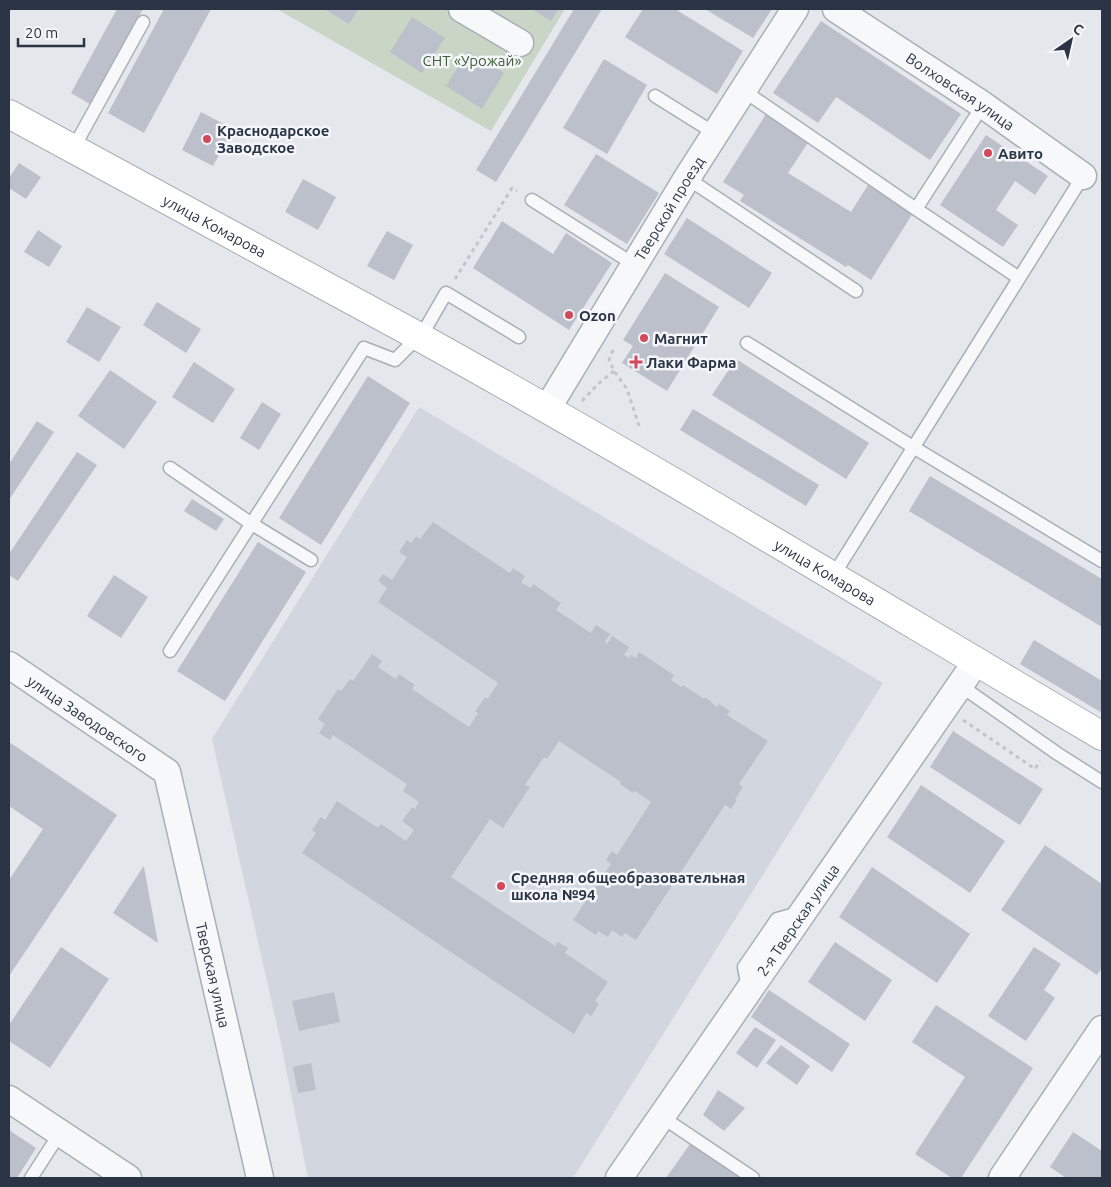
<svg xmlns="http://www.w3.org/2000/svg" width="1111" height="1187" font-family="Ubuntu,sans-serif">
  <rect width="100%" height="100%" fill="#e4e7ec"/>
  <path fill="#d2d6de" d="M419,407l464,276 -310,495h-265l-29,-144 -67,-295z"/>
  <path fill="#c9d6c5" d="M277,9h288l-74,122z"/>
  <path fill="#bbc0ca" d="M117,9h26l-53,95 -19,-11z
    M164,9h47l-67,124 -36,-20z
    M324,9h35l-10,15z
    M531,9h28l-8,12z
    M574,9h28l-106,173 -20,-12z
    M643,9h32l68,42 -26,43 -92,-57z
    M705,9h67l-19,29z
    M412,17l33,21 -23,35 -32,-21z
    M821,21l140,93 -31,46 -94,-63 -18,26 -45,-30z
    M468,51l36,22 -22,36 -36,-23z
    M604,59l43,26 -40,69 -44,-26z
    M201,112l32,17 -20,37 -31,-16z
    M766,114l43,27 -21,32 63,39 17,-27 45,28 -42,67 -23,-15 -2,2 -106,-66 4,-6 -21,-13z
    M986,135l62,41 -13,19 -20,-14 -19,29 22,15 -15,22 -63,-42z
    M596,154l63,39 -32,51 -63,-39z
    M19,163l22,14 -15,22 -17,-11v-10z
    M303,179l33,18 -18,33 -33,-18z
    M687,218l85,55 -23,35 -85,-54z
    M502,221l51,33 13,-21 46,30 -43,67 -96,-62z
    M38,230l24,16 -13,21 -25,-15z
    M387,231l26,14 -19,35 -27,-14z
    M665,273l54,34 -52,84 -45,-28 11,-17 -10,-6z
    M157,302l44,27 -15,24 -43,-28z
    M87,307l34,20 -22,35 -33,-20z
    M736,359l133,84 -23,36 -134,-84z
    M194,362l41,27 -22,34 -41,-26z
    M110,370l47,32 -33,47 -46,-33z
    M368,376l42,27 -89,142 -42,-27z
    M262,402l19,12 -22,36 -19,-12z
    M693,409l126,76 -13,21 -126,-76z
    M37,421l17,11 -45,68v-36z
    M77,452l20,13 -79,116 -9,-6v-21z
    M930,476l172,103v48l-193,-116z
    M192,499l32,20 -8,12 -32,-20z
    M433,522l77,51 3,-5 12,8 -4,6 10,6 2,-4 28,19 -5,7 35,23 5,-8 14,9 -5,8 2,2 5,-8 17,11 -5,8 5,3 2,-3 5,3 3,-6 35,23 -3,5 10,7 2,-2 21,14 1,-2 12,10 2,-3 11,7 -3,4 41,26 -29,43 4,3 -8,12 2,1 -6,9 -6,-4 -89,135 -11,-7 -3,4 -10,-7 -4,7 -10,-6 -2,4 -23,-15 38,-56 -5,-4 6,-9 5,4 34,-53 -16,-11 -2,2 -13,-9 1,-2 -62,-41 -12,18 -3,-2 -19,28 5,2 -27,41 -13,-9 -39,58 104,69 3,-4 10,6 -3,5 43,29 -13,19 4,3 -8,12 -5,-3 -12,21 -272,-181 14,-20 -4,-3 9,-13 4,3 12,-19 41,27 3,-4 25,17 8,-11 -12,-9 10,-14 3,2 4,-7 -16,-11 4,-7 -74,-49 -3,5 -11,-7 6,-9 -7,-5 20,-30 3,2 9,-12 3,2 19,-27 10,7 -4,6 18,12 3,-5 16,11 -3,4 57,38 9,-14 -3,-1 10,-15 3,2 10,-16 -120,-81 9,-14 -9,-7 5,-7 9,6 15,-23 -8,-5 8,-12 4,3 5,-7 4,3z
    M258,542l48,30 -81,129 -48,-30z
    M114,575l34,22 -27,41 -34,-22z
    M1034,640l68,41v32l-82,-49z
    M953,731l90,58 -23,36 -90,-58z
    M9,742l108,73 -108,161v-96l34,-51 -34,-23z
    M921,785l84,56 -35,52 -83,-56z
    M1045,845l57,39v84l-5,7 -96,-65z
    M143,867h1l14,76 -45,-30z
    M872,867l98,67 -33,49 -98,-66z
    M835,942l57,38 -27,41 -57,-39z
    M61,947l48,32 -59,89 -41,-27v-16z
    M1034,947l27,17 -17,26 11,8 -29,43 -38,-25z
    M769,990l81,54 -18,28 -81,-55z
    M334,992l6,30 -41,9 -7,-30z
    M936,1005l97,63 -72,110h-9l-37,-24 50,-77 -53,-35z
    M755,1027l21,13 -19,28 -21,-15z
    M781,1045l29,21 -13,19 -31,-22z
    M311,1063l5,27 -18,3 -5,-26z
    M718,1090l27,18 -21,23 -21,-16z
    M9,1130l27,18 -19,30h-8z
    M1073,1132l29,19v27h-36l-16,-11z
    M692,1141l50,35 -1,2h-75z"/>
  <g fill="none" stroke-linecap="round" stroke-linejoin="round">
    <defs>
      <path id="lane" d="M744,91l172,118 67,-104
        M655,96l61,38
        M73,149l70,-127
        M687,178l169,113
        M532,200l103,65
        M916,209l103,69
        M420,338l26,-45 73,44
        M747,343l166,104 189,114
        M170,468l82,56 59,36
        M833,576l250,-400
        M170,651l194,-303 31,12 14,-14 7,-11
        M961,686l97,68 44,28
        M748,988l-4,-21 33,-48 22,-6
        M662,1117l91,61
        M31,1178l29,-45"/>
      <g id="street">
        <path d="M462,9l58,34"/>
        <path id="s1" d="M836,9l147,96 100,71"/>
        <path id="s2" d="M547,409l140,-231 108,-169"/>
        <path id="s3" d="M9,665l158,107 93,406"/>
        <path d="M9,1099l119,79"/>
        <path id="s4" d="M619,1178l357,-516"/>
        <path d="M1002,1178l100,-149"/>
      </g>
      <g id="secondary">
        <path id="s5" d="M9,114c134,74 271,146 405,220 233,129 459,267 688,402"/>
      </g>
    </defs>
    <use href="#lane" stroke="#a9aeb7" stroke-width="15"/>
    <use href="#street" stroke="#a9aeb7" stroke-width="29"/>
    <use href="#secondary" stroke="#a9aeb7" stroke-width="30"/>
    <path stroke="#c2c5cb" stroke-width="3" stroke-dasharray="4 4" stroke-linecap="butt" d="M455,279l57,-91 5,3
      M613,350l-4,10 5,11 13,18 12,37
      M582,401l16,-17 16,-13
      M963,720l72,49 5,-8"/>
    <use href="#lane" stroke="#f7f8fa" stroke-width="12"/>
    <use href="#street" stroke="#f7f8fa" stroke-width="26"/>
    <use href="#secondary" stroke="#fff" stroke-width="28"/>
  </g>
  <g fill="#d1495b" stroke="#f4f6f9" stroke-width="2">
    <circle cx="207" cy="139" r="5"/>
    <circle cx="988" cy="153" r="5"/>
    <circle cx="569" cy="315" r="5"/>
    <circle cx="644" cy="338" r="5"/>
    <path d="M633.5 354.5h5v5h5v5h-5v5h-5v-5h-5v-5h5z"/>
    <circle cx="501" cy="886" r="5"/>
  </g>
  <g text-anchor="middle" dominant-baseline="central" stroke-width="5" stroke-linejoin="round" paint-order="stroke">
    <g font-size="15" fill="#3f6138" stroke="#f4f6f9">
      <text x="472" y="60">СНТ «Урожай»</text>
    </g>
    <g font-size="15" fill="#2b3445" stroke="#f4f6f9">
      <text stroke="none"><textPath href="#s1" startOffset="149">Волховская улица</textPath></text>
      <text stroke="none"><textPath href="#s2" startOffset="235">Тверской проезд</textPath></text>
      <text stroke="none"><textPath href="#s5" startOffset="234">улица Комарова</textPath></text>
      <text stroke="none"><textPath href="#s5" startOffset="936">улица Комарова</textPath></text>
      <text stroke="none"><textPath href="#s3" startOffset="95">улица Заводовского</textPath></text>
      <text stroke="none"><textPath href="#s4" startOffset="314">2-я Тверская улица</textPath></text>
      <text stroke="none"><textPath href="#s3" startOffset="399">Тверская улица</textPath></text>
    </g>
    <g font-size="15" font-weight="bold" fill="#2b3445" stroke="#f4f6f9" text-anchor="start">
      <text x="217" y="130">Краснодарское<tspan x="217" dy="17">Заводское</tspan></text>
      <text x="998" y="153">Авито</text>
      <text x="579" y="315">Ozon</text>
      <text x="654" y="338">Магнит</text>
      <text x="646" y="362">Лаки Фарма</text>
      <text x="511" y="877">Средняя общеобразовательная<tspan x="511" dy="17">школа №94</tspan></text>
    </g>
  </g>
  <rect width="1111" height="1187" fill="none" stroke="#2b3445" stroke-width="20"/>
  <g transform="translate(1071 40) rotate(34)" stroke="#f4f6f9" stroke-width="4" paint-order="stroke">
  <path d="M0-4L9 19L0 12L-9 19Z" fill="#2b3445"/>
  <text y="-8" font-size="14" font-weight="bold" text-anchor="middle" fill="#2b3445">С</text>
  </g>
  <path d="M18 38v8h66v-8" fill="none" stroke="#2b3445" stroke-width="2.5"/>
  <text x="25" y="38" font-size="15" fill="#2b3445" stroke="#f4f6f9" stroke-width="4" paint-order="stroke">20 m</text>
</svg>
